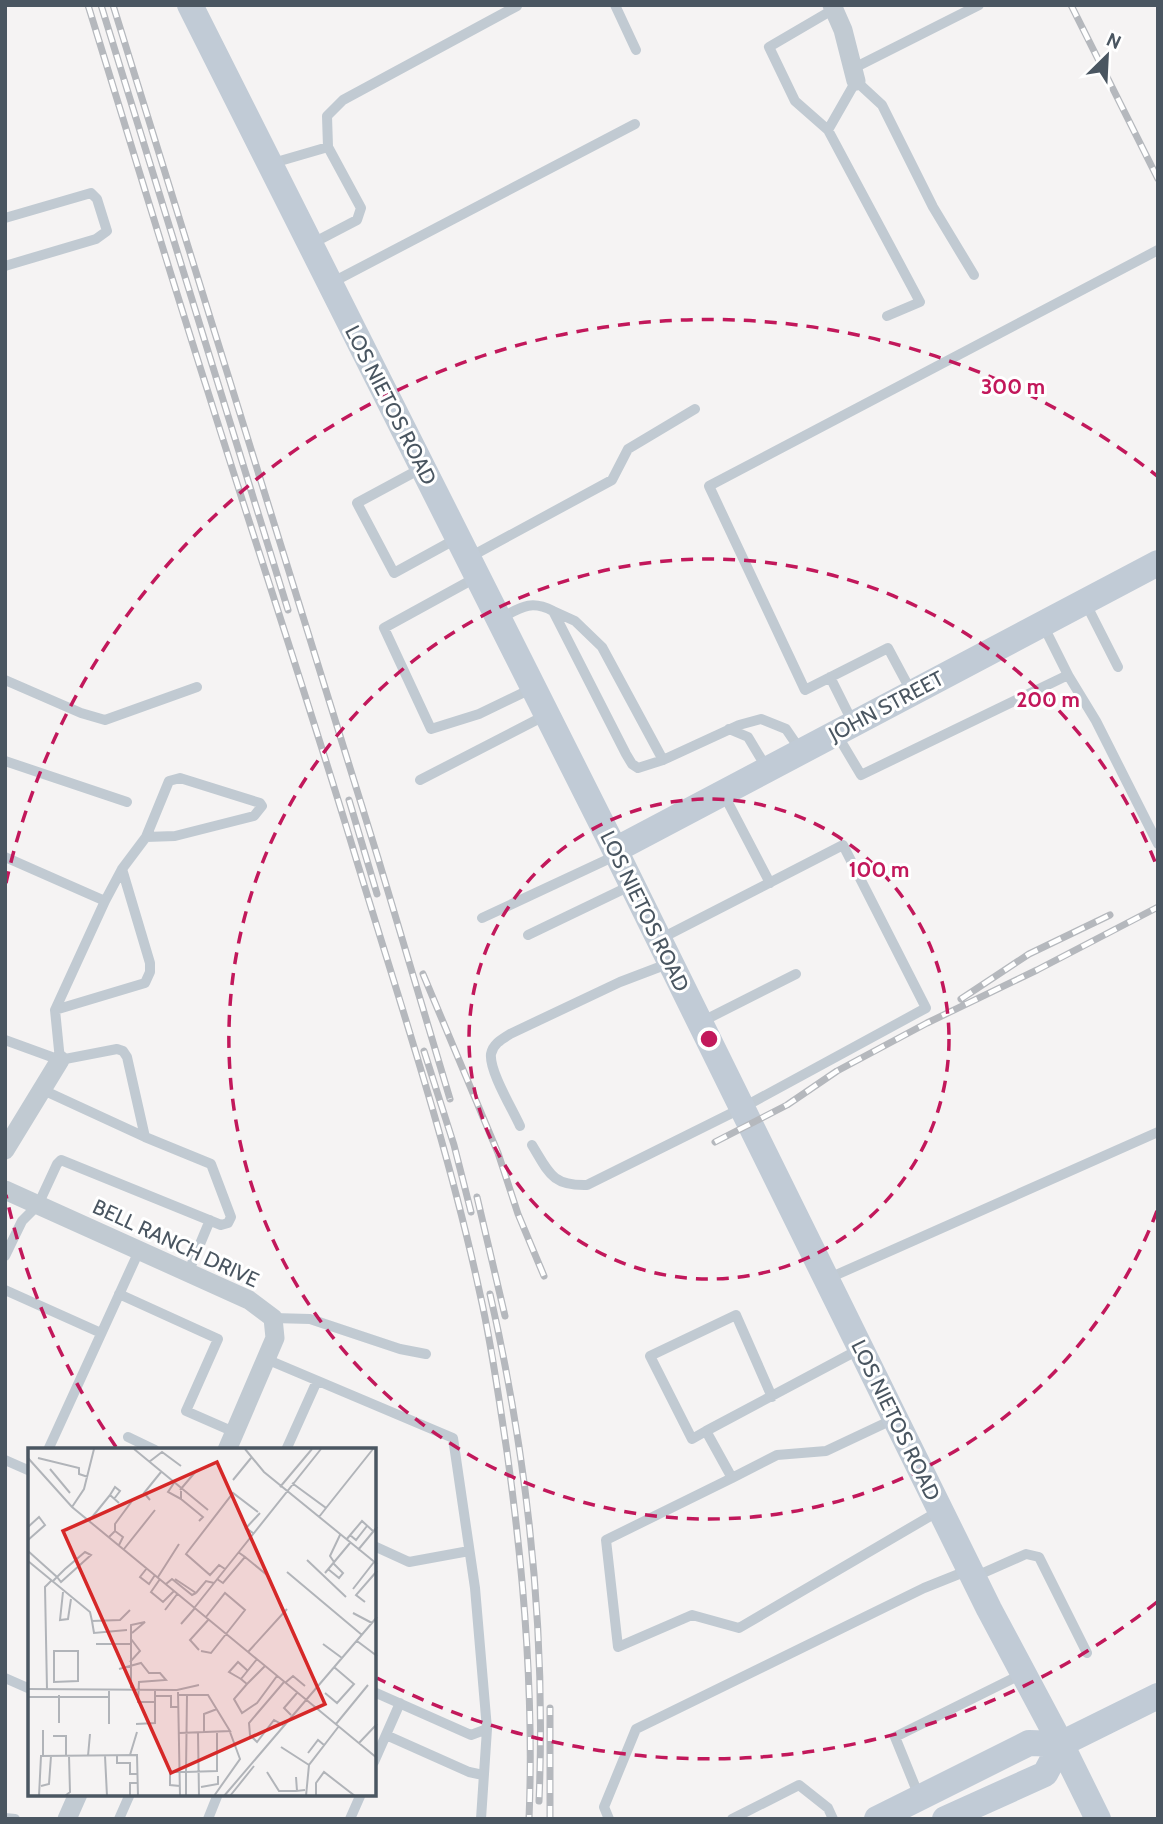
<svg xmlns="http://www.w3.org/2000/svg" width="1163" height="1824" font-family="Cabin,sans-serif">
  <rect width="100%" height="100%" fill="#f5f3f3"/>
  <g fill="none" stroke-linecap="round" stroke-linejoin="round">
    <path stroke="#c1cad2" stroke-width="10" d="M615,5l21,45
      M854,68l125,-63
      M828,130l-33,-29 -26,-54 65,-38
      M328,147l-1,-31 16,-16 174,-94
      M273,163l55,-16 33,61 -4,12 -46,24
      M5,218l86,-25 6,6 10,32 -11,8 -91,27
      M331,283l304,-159
      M887,316l33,-14 -92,-172 28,-49 26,24 51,102 41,68
      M422,468l-65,35 37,70 62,-34
      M468,558l144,-78 16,-31 67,-40
      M477,577l-93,51 47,101 48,-15 54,-26
      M1085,602l33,65
      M553,611l22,10 27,26 61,113
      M499,619c21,-11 31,-20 54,-8l73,143 6,10 6,4 25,-8 76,-35 22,-6 25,10 15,22
      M1068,675l28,46 62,123
      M830,677l23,46
      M5,680l76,33 24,7 92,-33
      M911,691l-23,-43 -83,42 -96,-204 449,-236
      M729,729l19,8 18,30
      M836,733l25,42 207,-100 -25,-50
      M5,761l122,41
      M420,780l126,-65
      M723,793l47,90
      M5,857l100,44
      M482,918l135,-63
      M528,935l104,-50
      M55,1010l90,-27 5,-11v-9l-28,-94
      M701,1022l95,-48
      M5,1040l55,20 57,-11 6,2 4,6 18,80 66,27 20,53 -3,6 -7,2 -160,-65 -4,4 -19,41 -16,16 -17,35
      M60,1060l-5,-50 50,-109 17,-32 24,-32 23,-56 11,-3 80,25 2,3 -8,10 -79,20 -29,1
      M43,1090l102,47
      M520,1126c-7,-16 -31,-55 -29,-72 2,-10 11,-15 19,-20l110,-52 50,-19
      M532,1145c17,28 20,41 55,40l155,-77 184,-100 -83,-163 -183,94
      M188,1273l22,-53
      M827,1279l331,-147
      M5,1290l96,43
      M119,1294l99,45 -32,72 48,21
      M273,1318l37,1 90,30 26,5
      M860,1349l-154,82 26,47 -126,62 12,107 74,-32 47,13 200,-117
      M266,1359l187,79 22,150 12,141 -16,6 -97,-43
      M706,1431l-14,8 -42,-83 86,-41 36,82
      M128,1437l27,13
      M48,1450l91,-199
      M286,1450l31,-69
      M5,1460l25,11
      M732,1478l45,-23 49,-4 68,-32
      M374,1546l35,16 60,-11
      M974,1577l52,-23 13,3 48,96
      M5,1678l25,11
      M386,1735l83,37 14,3
      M374,1762l26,-59
      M919,1796l-24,-59 127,-63
      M5,1818l10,1
      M119,1819l11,-25
      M208,1819l10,-25
      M350,1819l11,-25
      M481,1819l6,-90
      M609,1819l-5,-12 32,-78 288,-141 45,-18
      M732,1819l67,-34 29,23 5,11"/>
    <path stroke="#c1cad2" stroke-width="19" d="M832,5l11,25 13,51
      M5,1150l55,-90
      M5,1190l244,110 24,18 2,20 -48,112
      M67,1819l11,-25"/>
    <path stroke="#c1cbd6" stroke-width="26" d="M190,5l425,845 374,759 72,135 37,75
      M615,850l543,-287
      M877,1819l152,-76 32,1 97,-48
      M945,1819l100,-45 16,-30"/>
    <defs>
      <path id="rail" d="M88,5c40,129 79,259 120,387 47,150 97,299 143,450 45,149 96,299 129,452 12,52 19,106 27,158 17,121 27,245 22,367
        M101,5l187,605
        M113,5l265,853 72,241
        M1071,5l87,174
        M349,800l28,94
        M423,974l75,179 20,61 26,62
        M961,999l68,-45 81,-39
        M424,1051l30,94 17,67
        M715,1142l72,-37 50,-34 90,-48 110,-53 121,-63
        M477,1197l28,119
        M490,1294c38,166 56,337 49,507
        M550,1819v-111"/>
    </defs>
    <use href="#rail" stroke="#b5b8bd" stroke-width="7"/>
    <use href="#rail" stroke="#fff" stroke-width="4.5" stroke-dasharray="13" stroke-linecap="butt"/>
  </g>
  <g fill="none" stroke="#c2185b" stroke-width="3.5" stroke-dasharray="12 9">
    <circle cx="709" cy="1039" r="240"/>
    <path d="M1157 1211A480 480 0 1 1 1157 867"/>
    <path d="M1157 1602A720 720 0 0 1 377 1678M116 1447A720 720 0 0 1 6 1195M6 883A720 720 0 0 1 1157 476"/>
  </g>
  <g text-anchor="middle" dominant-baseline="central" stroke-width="6" stroke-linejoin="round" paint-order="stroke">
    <g font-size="21" fill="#4a5661" stroke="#fff">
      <text transform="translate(391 405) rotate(63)">LOS NIETOS ROAD</text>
      <text transform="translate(886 706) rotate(-28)">JOHN STREET</text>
      <text transform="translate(645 911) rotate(64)">LOS NIETOS ROAD</text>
      <text transform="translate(176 1243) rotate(25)">BELL RANCH DRIVE</text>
      <text transform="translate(896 1420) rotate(64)">LOS NIETOS ROAD</text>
    </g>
  </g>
  <g transform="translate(28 1448)">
    <rect width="348" height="348" fill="#f5f3f3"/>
    <path fill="none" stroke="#b1b4b9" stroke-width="2" d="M106,1l74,61M217,1l19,23 113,92M0,10l44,49 305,251M10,10l41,10v6l9,3M121,14l13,-10 19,14M22,21l20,24M205,32l18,-22M146,35l-6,9 13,7M264,35l34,25 -7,9M252,39l32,-38M152,42l17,-20M153,43v8l22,18 -4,4M82,47l5,-8 5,4 -6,8M122,52l-6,-7 17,-21M44,59l12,-18 10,-40M298,60l47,-59M61,73l21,-26 9,8M0,79l11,-10 6,8 -17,15M87,83v-7l17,-23M225,85l-7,-5 14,-15M322,87l6,5 11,-14M81,89l6,-6 8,6 -4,8M318,92l16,-19 11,10M96,101l31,-39M330,102l19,-23M0,103l29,26 4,5 30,-27 -6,-3 -20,17 -13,13M217,109l22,18M279,112l39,37M0,113l62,51 2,9 28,-1 10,-10M306,114l-4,-6 10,-21M119,120l-7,9 9,7 6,-9M197,121l-6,-4 -9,10 -24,-21 47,-61 25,19M300,121l11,9 4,-5 -10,-10M259,124l75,63M297,125l25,-30M130,129l21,-33M132,131l-9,13 12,10 11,-11M147,131l21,14M189,131l6,4 22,-26 -7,-5M138,136l6,-5 20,16 4,-2M325,141l21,-27M35,144l-3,28 8,-1 3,-20M168,145l10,-12 8,2M337,154l-9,-7 21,-24M167,159l126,-158M137,162l13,-17M325,165l19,10M64,173l2,12 33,-3M153,176l14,-16M329,193l20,15M68,196h34M295,196l19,14M171,202l-9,-10 19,-21M26,203h24v30l-24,1zM173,203l10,2 34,-43 -20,-17 -19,24M220,204l39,-43M229,211l-16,20 6,5 -13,15 8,14 15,-10 20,-27M102,214l10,-11 -9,-12M91,221l22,-6 8,10h11l6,7 -27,2 -1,20h17M213,231l-12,-7 9,-10 10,9M257,235l8,-7 12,10M219,236l18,-18M103,240v-63l14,-3 -13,11M0,241l149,1 22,-5M19,241l-2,-102 6,-6M150,244l2,104M297,245l12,10 17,-19 -20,-17M31,247v28M151,247h29l22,36 -51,2M159,247l-1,77 31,-1v-38M127,248h16v11h8M0,249h81v-8M263,267l-7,-7 13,-15M81,276v-27M108,276l19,-1v-34M308,276l32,-39M255,277l-9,-5 -17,22 -7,-7 -1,-12 35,-41M15,282v26M170,285l1,63M176,285v-19l13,-5M25,288h13v20M331,295l18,-19M253,299l28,18M280,305l10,-13 6,5M102,307l7,-23M60,308l2,-22M77,308l2,40M89,308v7h13v11h8M239,324l12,19h18M268,329l1,14 8,-1M13,338l8,-2 2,-28M152,338l-10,-1v-13h16v24M173,339l17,-3v-8M11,348l2,-40 96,-1 1,41M37,348l5,-4 -1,-36M102,348v-13h8M186,348l26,-37 -10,-27M196,348l153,-179M202,348l24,-30M278,348l3,-31 30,-39M288,348v-13l8,-11 31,24"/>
    <path fill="#d62828" fill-opacity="0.15" stroke="#d62828" stroke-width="3.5" d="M189,14l108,242 -154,69 -108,-242z"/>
    <rect width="348" height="348" fill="none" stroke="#4a5661" stroke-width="3.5"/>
  </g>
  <circle cx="709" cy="1039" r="10" fill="#c2185b" stroke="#fff" stroke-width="3.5"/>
  <g font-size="21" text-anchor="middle" font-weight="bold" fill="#c2185b" stroke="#fff" stroke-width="6" stroke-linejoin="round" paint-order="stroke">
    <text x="1013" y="394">300 m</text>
    <text x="1048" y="707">200 m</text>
    <text x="879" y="877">100 m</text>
  </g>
  <rect width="1163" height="1824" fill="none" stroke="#4a5661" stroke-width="14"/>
  <g transform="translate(1107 56) rotate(24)" stroke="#ffffff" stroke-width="5" paint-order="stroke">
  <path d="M0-5L12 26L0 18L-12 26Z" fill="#4a5661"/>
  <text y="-10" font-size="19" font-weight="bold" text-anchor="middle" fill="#4a5661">N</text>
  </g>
</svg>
